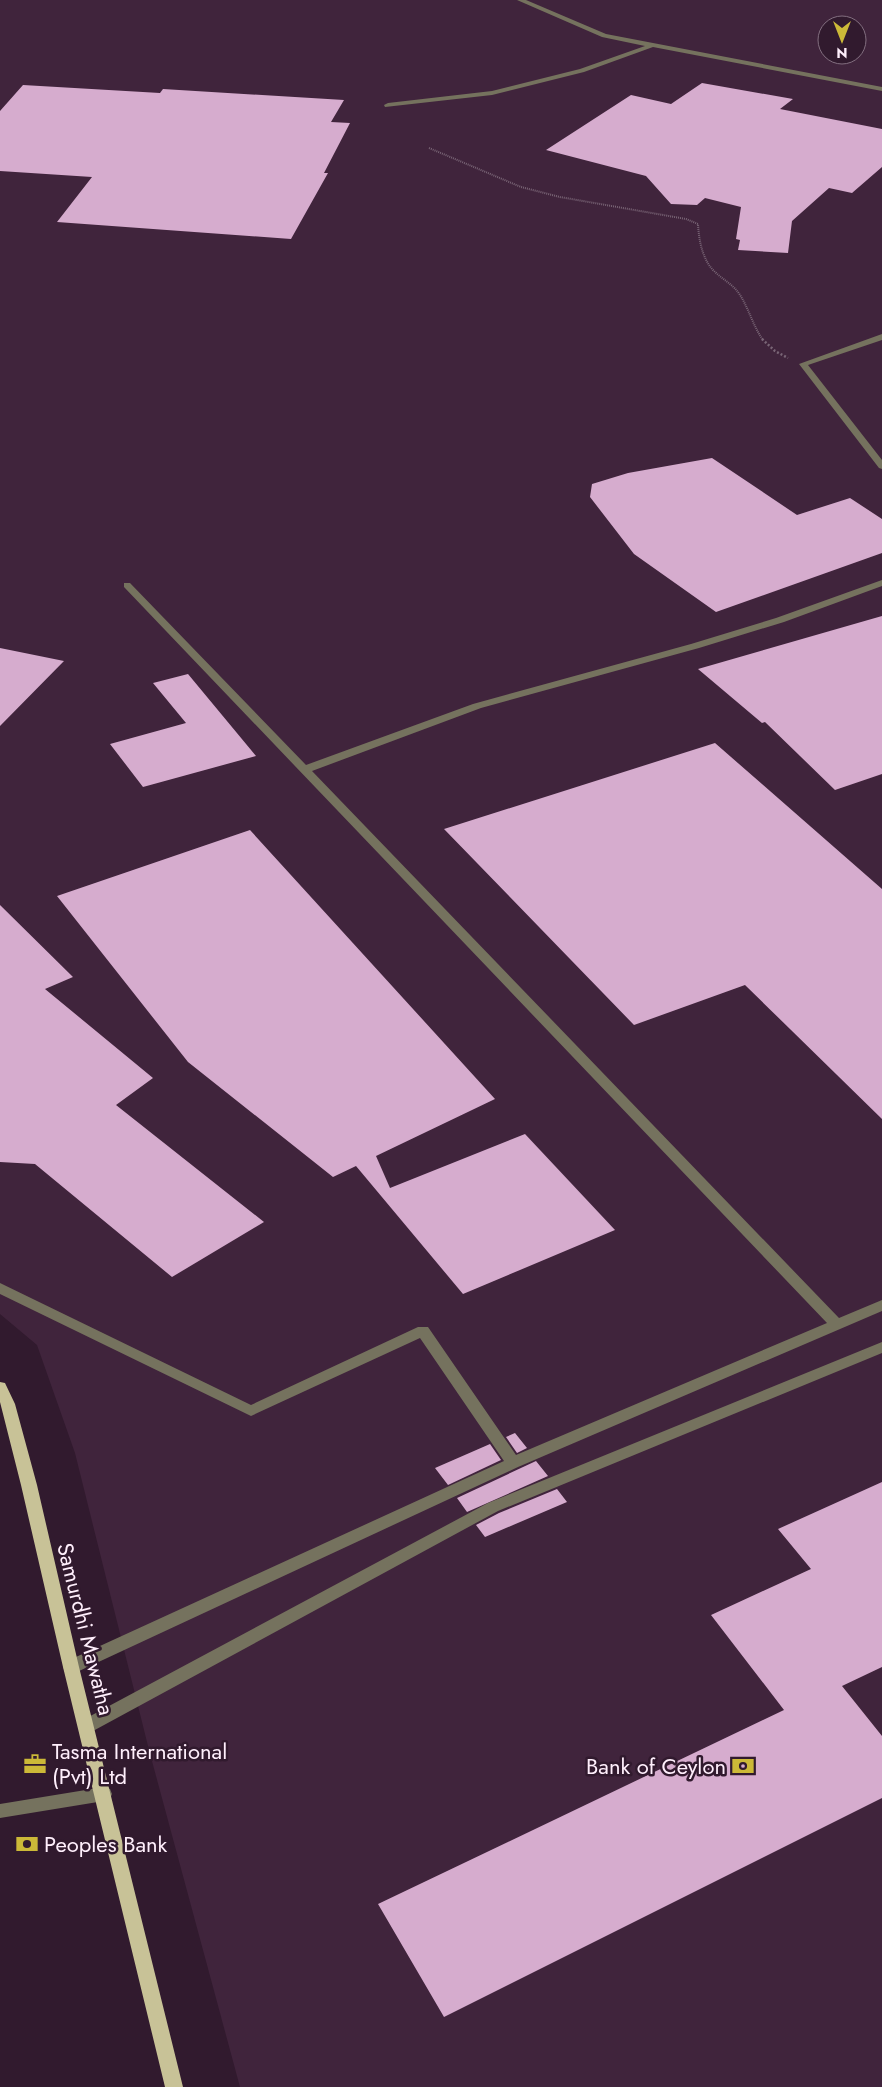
<svg xmlns="http://www.w3.org/2000/svg" width="882" height="2087" font-family="Jost,sans-serif">
  <rect width="100%" height="100%" fill="#311a2e"/>
  <path fill="#40243c" fill-rule="evenodd" d="M0,0h882v2087h-642l-91,-337 -74,-297 -38,-108 -37,-31zM827,25h30v30h-30z"/>
  <path fill="#d6acce" d="M702,83l91,16 -13,10 102,20v38l-30,26 -23,-5 -37,33 -4,32 -50,-3 2,-10 -4,-1 5,-32 -36,-9 -8,7 -26,-1 -25,-28 -100,-26 85,-55 40,9z
    M23,85l137,8 3,-4 181,11 -13,22 19,1 -26,50h4l-37,66 -234,-17 35,-45 -92,-6v-60z
    M712,458l85,57 53,-17 32,21v34l-166,59 -82,-58 -44,-57 2,-13 36,-11z
    M882,616v158l-47,16 -70,-68 -3,1 -64,-54z
    M0,648l64,13 -64,65z
    M188,674l68,82 -113,31 -33,-43 76,-21 -33,-40z
    M715,743l167,146v230l-137,-134 -111,40 -190,-196z
    M250,830l245,269 -119,57 14,32 135,-54 90,96 -152,64 -107,-128 -23,11 -145,-115 -131,-166z
    M0,905l73,72 -28,12 108,89 -37,27 148,117 -92,55 -137,-113 -35,-2z
    M515,1433l12,15 -10,5 -11,-16z
    M490,1444l11,16 -53,25 -13,-17z
    M536,1461l12,15 -81,36 -10,-14z
    M882,1482v185l-40,19 40,50v62l-438,219 -66,-113 406,-194 -73,-95 100,-46 -33,-40z
    M557,1489l10,13 -82,35 -9,-12 23,-12z"/>
  <g fill="none" stroke-linecap="round" stroke-linejoin="round">
    <path stroke="#796576" stroke-width="2" stroke-dasharray="1 1" stroke-linecap="butt" d="M429,148l92,39 39,10 126,22 12,5c1,16 4,35 16,47 9,9 19,13 26,24 9,14 13,31 23,45"/>
    <path stroke="#796576" stroke-width="2.5" stroke-dasharray="2 2" stroke-linecap="butt" d="M762,339l13,12 13,7"/>
    <path fill="#75725e" fill-rule="evenodd" d="M517,0h9l80,34 276,53v4l-229,-44 -69,25 -92,23 -107,12 -1,-2 4,-2 104,-12 88,-22 65,-23 -43,-9z
      M882,334v6l-74,25 74,95v9l-3,-1 -80,-104z
      M882,580v6l-98,36 -85,26 -218,60 -169,63 527,547 43,-18v11l-364,156 -441,205 -6,2 -6,-2 -2,-5 2,-5 439,-201 -84,-123 -169,78 -251,-122v-11l251,122 167,-78h10l88,128 311,-132 -703,-736v-4h6l176,182 167,-61 218,-60 85,-26z
      M882,1342v11l-384,158 -405,220 -6,2 -6,-2 -2,-5 2,-5 407,-218z
      M104,1787l6,2 2,5 -2,5 -6,2 -104,17v-14z"/>
    <path fill="#c8c297" fill-rule="evenodd" d="M0,1382l5,1 10,21 22,81 42,182 104,420h-18l-102,-420 -42,-182 -21,-83z"/>
  </g>
  <defs>
    <symbol id="office-bare" viewBox="-9 -9 18 18"><path d="M-6-3h4V-5.5h4V-3h4V5H-6ZM-1-4.5V-3h2v-1.5ZM-6 0V1H6V0Z" fill="#ccb938" stroke="#311a2e" stroke-width="2.5" paint-order="stroke"/></symbol>
    <symbol id="bank-bare" viewBox="-9 -9 18 18"><path d="M-6-4H6V4H-6ZM0-2.3a2.3 2.3 0 1 0 0 4.6a2.3 2.3 0 1 0 0-4.6Z" fill="#ccb938" stroke="#311a2e" stroke-width="2.5" paint-order="stroke"/></symbol>
  </defs>
  <g fill-rule="evenodd">
    <use href="#office-bare" x="19" y="1748" width="32" height="32"/>
    <use href="#bank-bare" x="727" y="1750" width="32" height="32"/>
    <use href="#bank-bare" x="11" y="1828" width="32" height="32"/>
  </g>
  <g text-anchor="middle" dominant-baseline="central" stroke-width="5" stroke-linejoin="round" paint-order="stroke">
    <g font-size="22" fill="#ffeffc" stroke="#311a2e">
      <text transform="translate(86 1629) rotate(76)">Samurdhi Mawatha</text>
    </g>
    <g font-size="22" fill="#ffeffc" stroke="#311a2e" text-anchor="start">
      <text x="52" y="1751">Tasma International<tspan x="52" dy="25">(Pvt) Ltd</tspan></text>
      <text x="726" y="1766" text-anchor="end">Bank of Ceylon</text>
      <text x="44" y="1844">Peoples Bank</text>
    </g>
  </g>
  <g transform="translate(842 40) rotate(180)"><circle r="24" fill="#311a2e" stroke="#836f80"/>
  <path d="M0-4L9 19L0 12L-9 19Z" fill="#ccb938"/>
  <text y="-8" font-size="14" font-weight="bold" text-anchor="middle" fill="#ffeffc">N</text>
  </g>
</svg>
